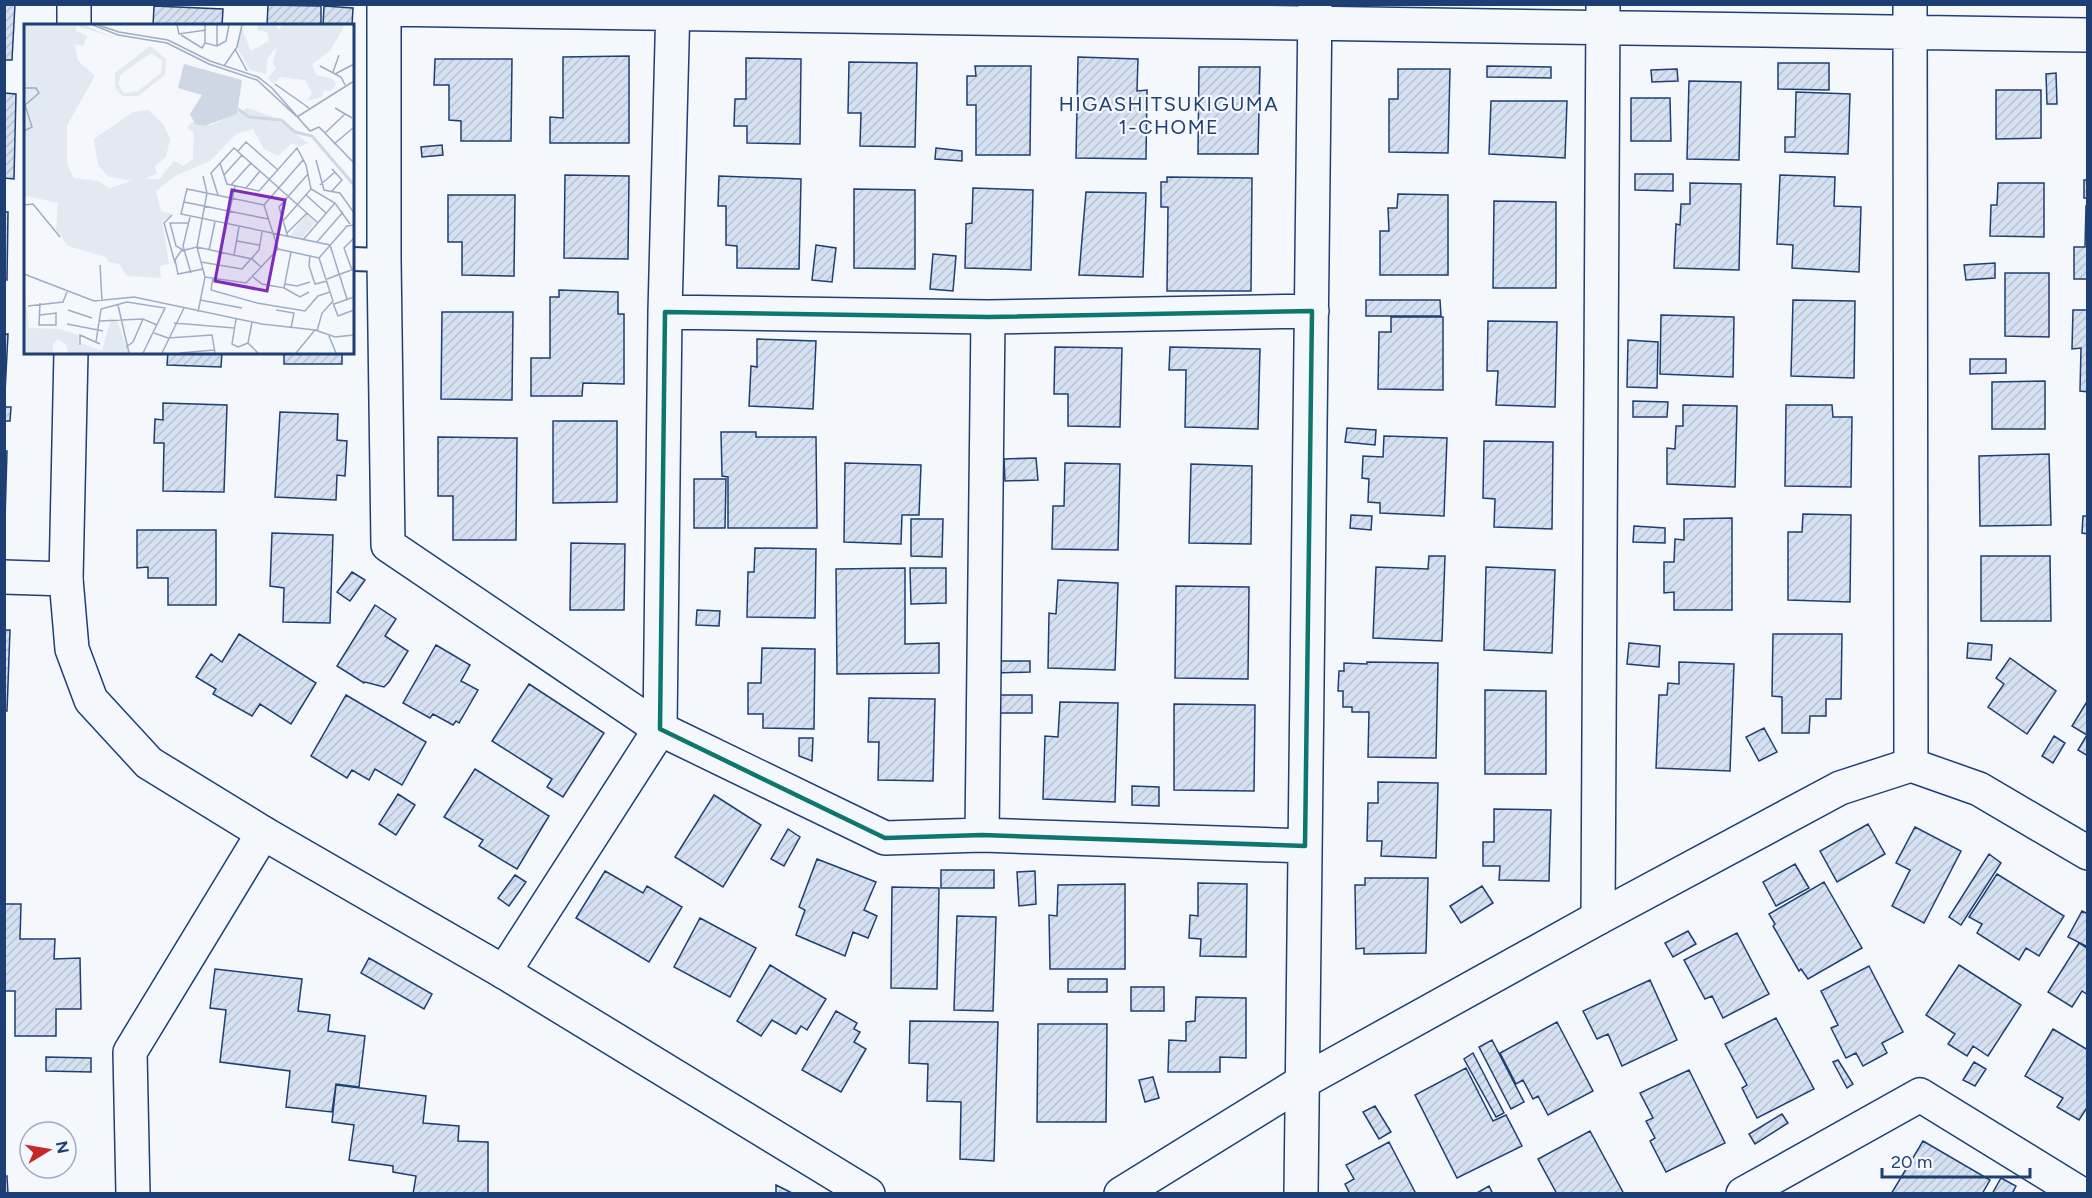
<svg xmlns="http://www.w3.org/2000/svg" width="2092" height="1198" font-family="Figtree,sans-serif">
  <defs>
    <pattern id="building-hatch" width="6" height="6" patternUnits="userSpaceOnUse" patternTransform="scale(1.5)"><rect width="6" height="6" fill="#d5e0f0"/><path d="M-1 1l2-2M0 6l6-6M5 7l2-2" fill="none" stroke="#b6c1d1"/></pattern>
  </defs>
  <rect width="100%" height="100%" fill="#f4f7fb"/>
  <path fill="url(#building-hatch)" stroke="#1d3f73" stroke-width="1.5" d="M4,4h11l-3,56h-8z
    M268,5l53,1v20h-54z
    M154,6l69,3 -1,17h-69z
    M324,6l29,2 -1,18h-29z
    M629,56v87h-79v-26l13,1v-61z
    M1078,57l60,2 -1,32 10,-1 -1,69 -70,-1z
    M746,58l55,1 -1,85 -53,-1v-17h-13l1,-27h11z
    M435,59h77l-1,82h-50v-20l-12,-1v-35h-15z
    M849,62l68,1 -2,84 -55,-1 1,-33h-13z
    M1778,63h51v27l-51,-1z
    M975,66h56l-1,89h-54v-50h-9v-29h9z
    M1487,66l64,1v11l-64,-1z
    M1199,67h61l-2,87h-60z
    M1398,69h52l-2,84 -59,-1v-53h9z
    M1677,69l1,12 -26,1 -1,-12z
    M2056,73l1,31h-10l-1,-30z
    M1689,81l52,1 -2,78 -52,-1z
    M1996,90h45v48l-45,1z
    M1796,92l54,2 -2,60 -63,-2v-15h10z
    M4,93l12,1 -2,85 -10,-1z
    M1631,98h39l1,43h-40z
    M1491,101h76l-2,57 -76,-4z
    M442,145l1,10 -21,2 -1,-10z
    M936,148l26,3v10l-27,-2z
    M1635,174h38v17l-38,-1z
    M565,175l64,1 -1,83 -64,-1z
    M1780,175l55,2 -1,29 27,1 -2,65 -67,-4 1,-23 -16,-1z
    M719,176l82,3 -2,90 -62,-1v-22l-11,-1v-39h-8z
    M1167,177l85,1 -1,113h-84l1,-84h-7v-25h6z
    M2084,180h4v18h-4z
    M1690,183l51,1 -2,86 -65,-2 2,-44 4,1 1,-21h9z
    M1998,183h46v54l-54,-1 1,-31h6z
    M973,188l60,2 -2,80 -66,-2 1,-44 6,-1z
    M854,189l61,1v79l-61,-1z
    M1086,192l60,1 -3,84 -64,-2z
    M1398,194l50,1v80h-68v-44h9l-1,-23h9z
    M448,195h67l-1,81 -52,-1v-33h-14z
    M1494,201l62,1v86h-63z
    M2086,206h2v73h-14v-32h11z
    M4,212h4l-1,68h-3z
    M816,245l20,3 -4,34 -20,-2z
    M933,254l23,2 -3,35 -23,-2z
    M1995,263v15l-29,2 -2,-15z
    M2005,273h44v64l-44,-1z
    M559,290l59,2v22h6v70l-41,-1 -1,13h-51v-38h19v-61h9z
    M1366,300h74l1,16h-75z
    M1793,300l62,1 -1,77 -63,-2z
    M2073,310h15v82l-8,-1 1,-43 -9,1z
    M442,312h71l-1,88 -71,-1z
    M1661,315l73,2 -1,60 -73,-3z
    M1391,317h52v73l-65,-1 1,-57h12z
    M1488,321l69,1 -2,85 -59,-2 2,-34h-11z
    M4,334h4l-3,59h-1z
    M757,339l59,2 -3,68 -64,-3 2,-40 6,1z
    M1628,340l30,2 -1,46 -30,-1z
    M1055,347l67,1 -2,79 -52,-1v-32h-14z
    M1170,347l90,2 -2,80 -73,-2 1,-57h-17z
    M168,352h54l-1,15 -54,-2z
    M284,352h58v12h-58z
    M1970,359h36v14l-36,1z
    M2045,381v48h-53v-47z
    M1633,401l35,1 -1,15h-34z
    M163,403l64,2 -3,87 -61,-1 1,-48h-10l1,-24 8,1z
    M1683,405l54,1 -2,81 -68,-3v-36l8,1 1,-23h7z
    M1786,405h46l1,12h19l-1,70 -66,-1z
    M4,407h7l-1,14h-6z
    M280,412l58,2 -1,26 10,1 -2,35 -8,-1 -1,25 -61,-3z
    M553,421h64v81l-64,1z
    M1347,428l29,2 -1,15 -30,-3z
    M721,432h35v5h60l1,91h-89v-51l-6,-1z
    M1384,436l63,2 -3,78 -64,-3v-10l-12,-1 1,-23 -7,-1 1,-22 20,1z
    M438,437l79,1 -1,102h-63v-44h-15z
    M1484,441l69,1 -1,87 -58,-2 1,-28 -12,-1z
    M4,451h3l-2,70h-1z
    M2049,454l2,71 -71,1 -1,-70z
    M1036,458l2,22 -33,1 -1,-22z
    M845,463l76,2 -2,50h-17l-1,29 -57,-2z
    M1065,463l55,1 -2,86 -66,-1 1,-43h11z
    M1191,464l61,2 -1,78 -62,-1z
    M694,479h32l-1,49h-31z
    M1803,514l48,1 -1,87 -62,-2v-68h14z
    M1351,515l21,1 -1,14 -21,-2z
    M2083,516h5v18l-6,-1z
    M1732,518v92h-58v-18l-10,1v-31h10l1,-23 9,1v-21z
    M911,519h32l-1,38 -31,-1z
    M1634,526l31,2v15l-32,-1z
    M137,530h79v75h-48v-27h-20v-11l-11,1z
    M272,533l61,2 -3,88 -47,-1 1,-34 -14,-2z
    M571,543l54,1 -1,66h-54z
    M755,548l61,1 -1,69 -68,-1 1,-45h6z
    M1429,556h16l-3,85 -69,-3 3,-71 52,2z
    M1981,556h69l1,65h-70z
    M1486,567l69,3 -3,83 -68,-3z
    M905,568v76l34,-1v30l-102,1 -1,-105z
    M910,568h36v35l-35,1z
    M352,572l13,8 -15,21 -13,-9z
    M1058,580l60,3 -3,87 -67,-2 1,-55 7,1z
    M1176,586l73,1 -1,92 -73,-1z
    M375,605l21,14 -11,17 23,15 -19,31 -5,5 -19,-5 -1,1 -27,-17z
    M697,610l23,1 -1,15 -23,-1z
    M4,630h6l-3,81h-3z
    M239,634l77,49 -25,41 -31,-20 -8,12 -39,-22 3,-5 -20,-12 15,-23 11,8z
    M1773,634h69l-1,65h-15v17h-16l-1,17h-27v-36l-10,-1z
    M1629,643l31,3 -1,21 -32,-3z
    M1968,643l24,2 -1,15 -24,-2z
    M436,645l34,20 -9,16 17,9 -19,33 -3,-2 -3,4 -20,-11 -3,4 -27,-15z
    M762,648l53,1 -1,80 -51,-1v-14h-15v-31h13z
    M2010,658l46,33 -29,43 -39,-27 16,-23 -8,-6z
    M997,661h33v11l-34,1z
    M1367,662l71,1 -2,95 -68,-1 1,-45h-17v-5h-9v-16h-5l1,-20h5v-8l23,1z
    M1679,662l55,2 -4,107 -74,-3 3,-73h8l1,-12 11,1z
    M529,684l75,49 -41,64 -16,-10 5,-8 -60,-38z
    M1485,690l61,1v83h-61z
    M346,695l80,47 -24,43 -27,-16 -6,11 -17,-10 -5,8 -36,-22z
    M997,695h35v18h-35z
    M869,698l66,1 -2,82 -55,-1 1,-38h-11z
    M2088,700v56l-10,-6 9,-15 -15,-9z
    M1060,702l58,1 -3,99 -72,-3 2,-63 13,1z
    M1174,704l81,1 -1,86 -80,-1z
    M1764,728l13,24 -18,9 -13,-24z
    M2054,736l11,7 -12,20 -11,-7z
    M799,738h14l-1,23 -13,-5z
    M475,769l74,47 -32,53 -38,-23 4,-6 -39,-23z
    M1378,782l60,1 -2,75 -55,-2 1,-15h-15l1,-38h10z
    M1132,786l27,1v19l-27,-1z
    M398,794l17,11 -19,30 -17,-11z
    M714,795l47,30 -38,62 -48,-30z
    M1494,809l57,1 -2,71 -50,-1 1,-14h-17v-24h11z
    M1868,824l17,30 -48,28 -17,-31z
    M1915,827l46,24 -37,72 -32,-17 18,-36 -14,-7z
    M788,829l12,8 -16,29 -13,-7z
    M1989,854l12,9 -40,62 -12,-8z
    M817,859l59,23 -12,28 13,6 -9,22 -15,-6 -8,24 -49,-21 9,-25 -6,-3z
    M1795,864l14,24 -33,18 -13,-24z
    M941,870h53v18h-53z
    M605,871l38,22 4,-7 35,21 -33,55 -73,-44z
    M1035,871l1,33 -17,2 -2,-34z
    M1997,874l67,42 -25,40 -13,-8 -7,12 -42,-27 5,-9 -13,-7z
    M515,875l11,7 -17,24 -11,-8z
    M1365,878h63l-2,75 -62,1v-6l-8,1 -1,-64h10z
    M1824,882l38,66 -54,31 -7,-10 -2,2 -26,-45 2,-2 -6,-10z
    M1198,883l49,1 -1,73 -46,-1 1,-17 -12,-1 1,-23 8,1z
    M1125,884v85h-75l-1,-54 8,1 1,-31z
    M1482,886l11,17 -32,20 -11,-17z
    M892,887l47,1 -2,101 -46,-1z
    M4,904h17l-1,35h35l-1,20 26,-1 1,51h-25v27h-41v-45h-11z
    M2082,911l6,3v33l-20,-10z
    M957,916l39,1 -3,94 -39,-1z
    M700,918l56,30 -26,49 -56,-30z
    M1688,931l8,13 -23,13 -8,-14z
    M1737,933l32,61 -46,24 -11,-22 -7,3 -21,-39z
    M2079,943l9,6v46l-6,-4 -10,16 -24,-15z
    M369,958l63,36 -8,15 -63,-36z
    M770,965l56,34 -19,31 -6,-4 -5,8 -24,-14 -11,16 -24,-15z
    M1959,965l62,40 -33,51 -15,-10 -6,10 -19,-12 7,-10 -29,-19z
    M1869,966l34,66 -21,11 5,10 -24,13 -7,-13 -10,5 -15,-30 7,-3 -17,-34z
    M215,969l87,10 -4,32 32,4 -2,16 37,5 -6,51 -23,-3 -4,28 -46,-5 4,-36 -70,-9 6,-52 -16,-2z
    M1068,979h39v13h-39z
    M1650,980l27,60 -55,26 -14,-32 -11,5 -14,-28z
    M1131,987h33v24h-33z
    M1196,997l50,1v60l-26,-1v15h-52l1,-32 17,1v-19l9,-1z
    M836,1011l21,12 -3,6 6,3 -6,10 12,7 -25,43 -39,-22z
    M1776,1018l38,71 -57,29 -15,-30 5,-3 -22,-41z
    M910,1021l88,1 -4,139 -34,-2 1,-57 -34,-1 1,-37 -19,-1z
    M1557,1022l36,69 -45,24 -10,-19 -5,3 -10,-19 -7,4 -16,-31z
    M1038,1024h69l-1,98h-69z
    M2053,1029l35,21v56l-9,14 -22,-13 6,-9 -38,-22z
    M1492,1040l32,62 -13,7 -32,-62z
    M1473,1053l31,60 -8,4 -32,-58z
    M46,1057l45,1v14l-45,-1z
    M1838,1060l15,24 -6,4 -14,-26z
    M1974,1062l12,7 -11,17 -12,-6z
    M1466,1068l27,53 13,-6 16,31 -65,32 -42,-83z
    M1689,1070l36,73 -59,29 -16,-31 5,-3 -9,-17 7,-3 -13,-25z
    M1153,1077l6,21 -14,4 -6,-22z
    M336,1085l90,11 -3,27 36,3 -1,15 30,1v52h-75l3,-18 -23,-4v-6l-44,-6 5,-35 -22,-3z
    M1375,1106l16,26 -12,7 -16,-27z
    M1782,1114l6,9 -33,21 -6,-10z
    M1590,1131l34,63h-67l-19,-35z
    M1923,1141l67,39 -8,14h-91z
    M1389,1142l27,52h-66l-5,-10 9,-5 -8,-14z
    M4,1176h3l1,18h-4z
    M2001,1178l15,8 -4,8h-20z
    M776,1185l18,9h-18z
    M1489,1186l4,8h-18z"/>
  <g fill="none" stroke-linecap="round" stroke-linejoin="round">
    <defs>
      <path id="service" d="M352,259l32,1"/>
      <path id="minor" d="M384,4v256l4,285 272,184 225,109 97,-3 323,11
        M1910,4l1,761
        M384,9l1704,26
        M665,312l323,5 324,-6
        M4,577l62,2
        M982,835l6,-518
        M1598,918l5,-912
        M504,972l156,-243 5,-417 8,-308
        M133,1194l-3,-142 133,-219
        M1301,1194l14,-1190
        M1743,1194l177,-99 161,99"/>
      <path id="tertiary" d="M74,26v-22
        M71,352l-5,227 6,70 19,51 58,63 114,70 241,139 364,222
        M1121,1194l181,-112 296,-164 242,-130 71,-23 68,24 109,64"/>
    </defs>
    <use href="#service" stroke="#1d3f73" stroke-width="26"/>
    <use href="#minor" stroke="#1d3f73" stroke-width="36"/>
    <use href="#tertiary" stroke="#1d3f73" stroke-width="36"/>
    <use href="#service" stroke="#f4f7fb" stroke-width="22"/>
    <use href="#minor" stroke="#f4f7fb" stroke-width="33"/>
    <use href="#tertiary" stroke="#f4f7fb" stroke-width="33"/>
  </g>
  <path fill="none" stroke="#0f766e" stroke-width="4.5" stroke-linejoin="round" d="M1312,311l-7,535 -323,-11 -97,3 -225,-109 5,-417 323,5z"/>
  <g text-anchor="middle" dominant-baseline="central" stroke-width="4.5" stroke-linejoin="round" paint-order="stroke">
    <g font-size="20" letter-spacing="1.5" fill="#1d3f73" stroke="#f4f7fb">
      <text x="1169" y="104">HIGASHITSUKIGUMA<tspan x="1169" dy="23">1-CHOME</tspan></text>
    </g>
  </g>
  <g transform="translate(24 24)">
    <rect width="330" height="330" fill="#f4f7fb"/>
    <path d="M126,22l16,13 -1,16 -27,21h-16l-7,-9v-14zM127,29l11,7 -1,13 -23,18 -14,2 -6,-9 3,-10zM124,86l15,14 7,15 -4,18 -11,9 2,7 -17,9 -31,-5 -11,-12 -4,-26 39,-27z" fill="#e3e9f0" fill-rule="evenodd"/>
    <path d="M0,1h61l30,13 -38,-12 -2,4 12,6 -4,10 -8,-2 3,17 17,15 -28,49v39l7,14 24,3 12,7 26,-9h23l15,-18 10,5 9,-7 1,-26 -7,-5 5,-6 19,3 36,-17 24,8 37,27 -8,4 -8,-4 -14,13 -14,-7 -11,-20 -17,5 -26,27 -33,14 -21,16 5,20 11,3 -10,7 7,43 -9,2 1,12 -34,-2 -8,-12 -11,-2 -2,-5 -38,-11 -12,-16 2,-27 -31,-7 -3,3zM234,1h17l4,5 3,-5h63l-15,26 -18,13 4,11 17,4 3,6 -5,6 -7,-1 -2,7 -15,4 5,-8 -7,-13 -25,-3 -6,7 -3,-2 -3,-4 8,-10 -3,-5 4,-17 -10,13 -1,15 -16,-4 -14,-25 6,-17 9,23 18,-10 -2,-9 -10,-2zM1,270l4,34 31,1 18,6 1,11 4,-2 19,7 9,-33 7,4 10,31h-60l-2,-8 -8,-6 -5,5v9h-29z" fill="#e3e9f0"/>
    <path d="M282,190l9,9 -13,15 -12,-2z" fill="#e3e9f0"/>
    <path d="M160,40l58,16 -5,34 -33,12 -9,-2 -5,-10 12,-19 -24,-7z" fill="#cfd7e4"/>
    <path fill="none" stroke="#cfd7e4" stroke-width="3" d="M214,85l11,8 32,3 14,12 17,4 42,49"/>
    <path fill="none" stroke="#9eadc5" stroke-width="1.5" d="M69,1l25,10 49,8 42,21 48,16 39,36M74,1l21,7 49,8 42,21 48,16 14,11 38,43 9,-4 35,36M153,1l2,9 27,-4M181,1v18l12,3 9,-5 3,-16M157,11l21,13 3,-5M193,22v-21M211,25l12,22M200,42l13,-19 5,-22M296,42l21,11 4,8M309,48l6,-17M311,50l19,-10M251,60l34,24M0,64h12l3,5 -14,12 7,22 -8,4M311,84l17,10M273,93l57,-36M301,109l20,-19M310,120l19,-16M214,127l8,-9 32,28M292,136l8,30 16,3 14,20M196,139l7,21 32,7 38,-43 9,17 5,24 24,14 15,21M200,151l18,-20M179,152l4,17 -10,54 8,30M207,161l20,-22M296,161l15,-13M222,164l14,-17M308,167l10,-11 -10,-11M194,171l-7,-22 23,-25 84,75M282,171l20,18M160,178l84,17M0,181l9,-1 27,33M240,181l-77,-16 -6,25 149,31 17,54M148,191l-8,8 11,40M166,193l-7,29 8,27M259,197l28,-32M263,209l20,-20M264,213l-9,-30 29,-33M279,216l32,-37M213,217l22,4M293,218l26,-30M254,225l-14,-44 39,-45M254,225l41,9M159,226l-7,-4 -6,-23h18M185,226l6,-28M210,231l5,-28M286,231l-1,11 6,18 12,-3M295,234l28,-32 7,-1M177,238l41,7 17,-19 3,-18M76,241l2,36M194,241l17,-79M179,245l-25,5 -3,-14 6,-9 16,-4 55,12 9,8M328,246l-8,-22 10,-10M0,250l70,27 40,-4 128,27 53,6M229,253l9,7 22,4 7,-36M189,254l-2,12 46,13 48,8 13,-15 12,-4M303,255l27,-10M261,260l12,2 13,-4M260,264l16,9 9,-5M176,276l42,8M16,279l-1,22h17v-12l-16,2M309,279l5,13 16,-6M310,280l20,-7M94,281l11,48M4,282l35,-4 4,-10M44,286l24,8M252,286l18,3 -3,15M174,288l7,-35 41,6 32,-34M212,295l-4,25 6,3 10,-4M76,297l43,-2 14,6M228,298l-4,21 10,10M150,299l60,5M43,300l36,7M293,307l5,-18 11,-12 -14,-43M130,309l14,5 44,-3 3,18M305,312l7,17M72,318l5,-33 26,-7 38,6 -22,45M56,321v-10l20,9M102,323l7,-5 10,-23M138,329l22,-45M156,329l34,-3M272,329l19,-23 20,7 19,-2"/>
    <path fill="#7b2cbf" fill-opacity="0.15" stroke="#7b2cbf" stroke-width="3" d="M208,166l53,10 -18,91 -52,-10z"/>
    <rect width="330" height="330" fill="none" stroke="#1d3f73" stroke-width="3"/>
  </g>
  <rect width="2092" height="1198" fill="none" stroke="#1d3f73" stroke-width="12"/>
  <g transform="translate(48 1150) rotate(79)"><circle r="28" fill="#f4f7fb" stroke="#9eadc5" stroke-width="1.5"/>
  <path d="M0-4.5L10 22L0 15L-10 22Z" fill="#c62828"/>
  <text y="-9" font-size="16" font-weight="bold" text-anchor="middle" fill="#1d3f73">N</text>
  </g>
  <path d="M1882 1168v9h148v-9" fill="none" stroke="#1d3f73" stroke-width="3"/>
  <text x="1891" y="1168" font-size="18" fill="#1d3f73" stroke="#f4f7fb" stroke-width="4.5" paint-order="stroke">20 m</text>
</svg>
